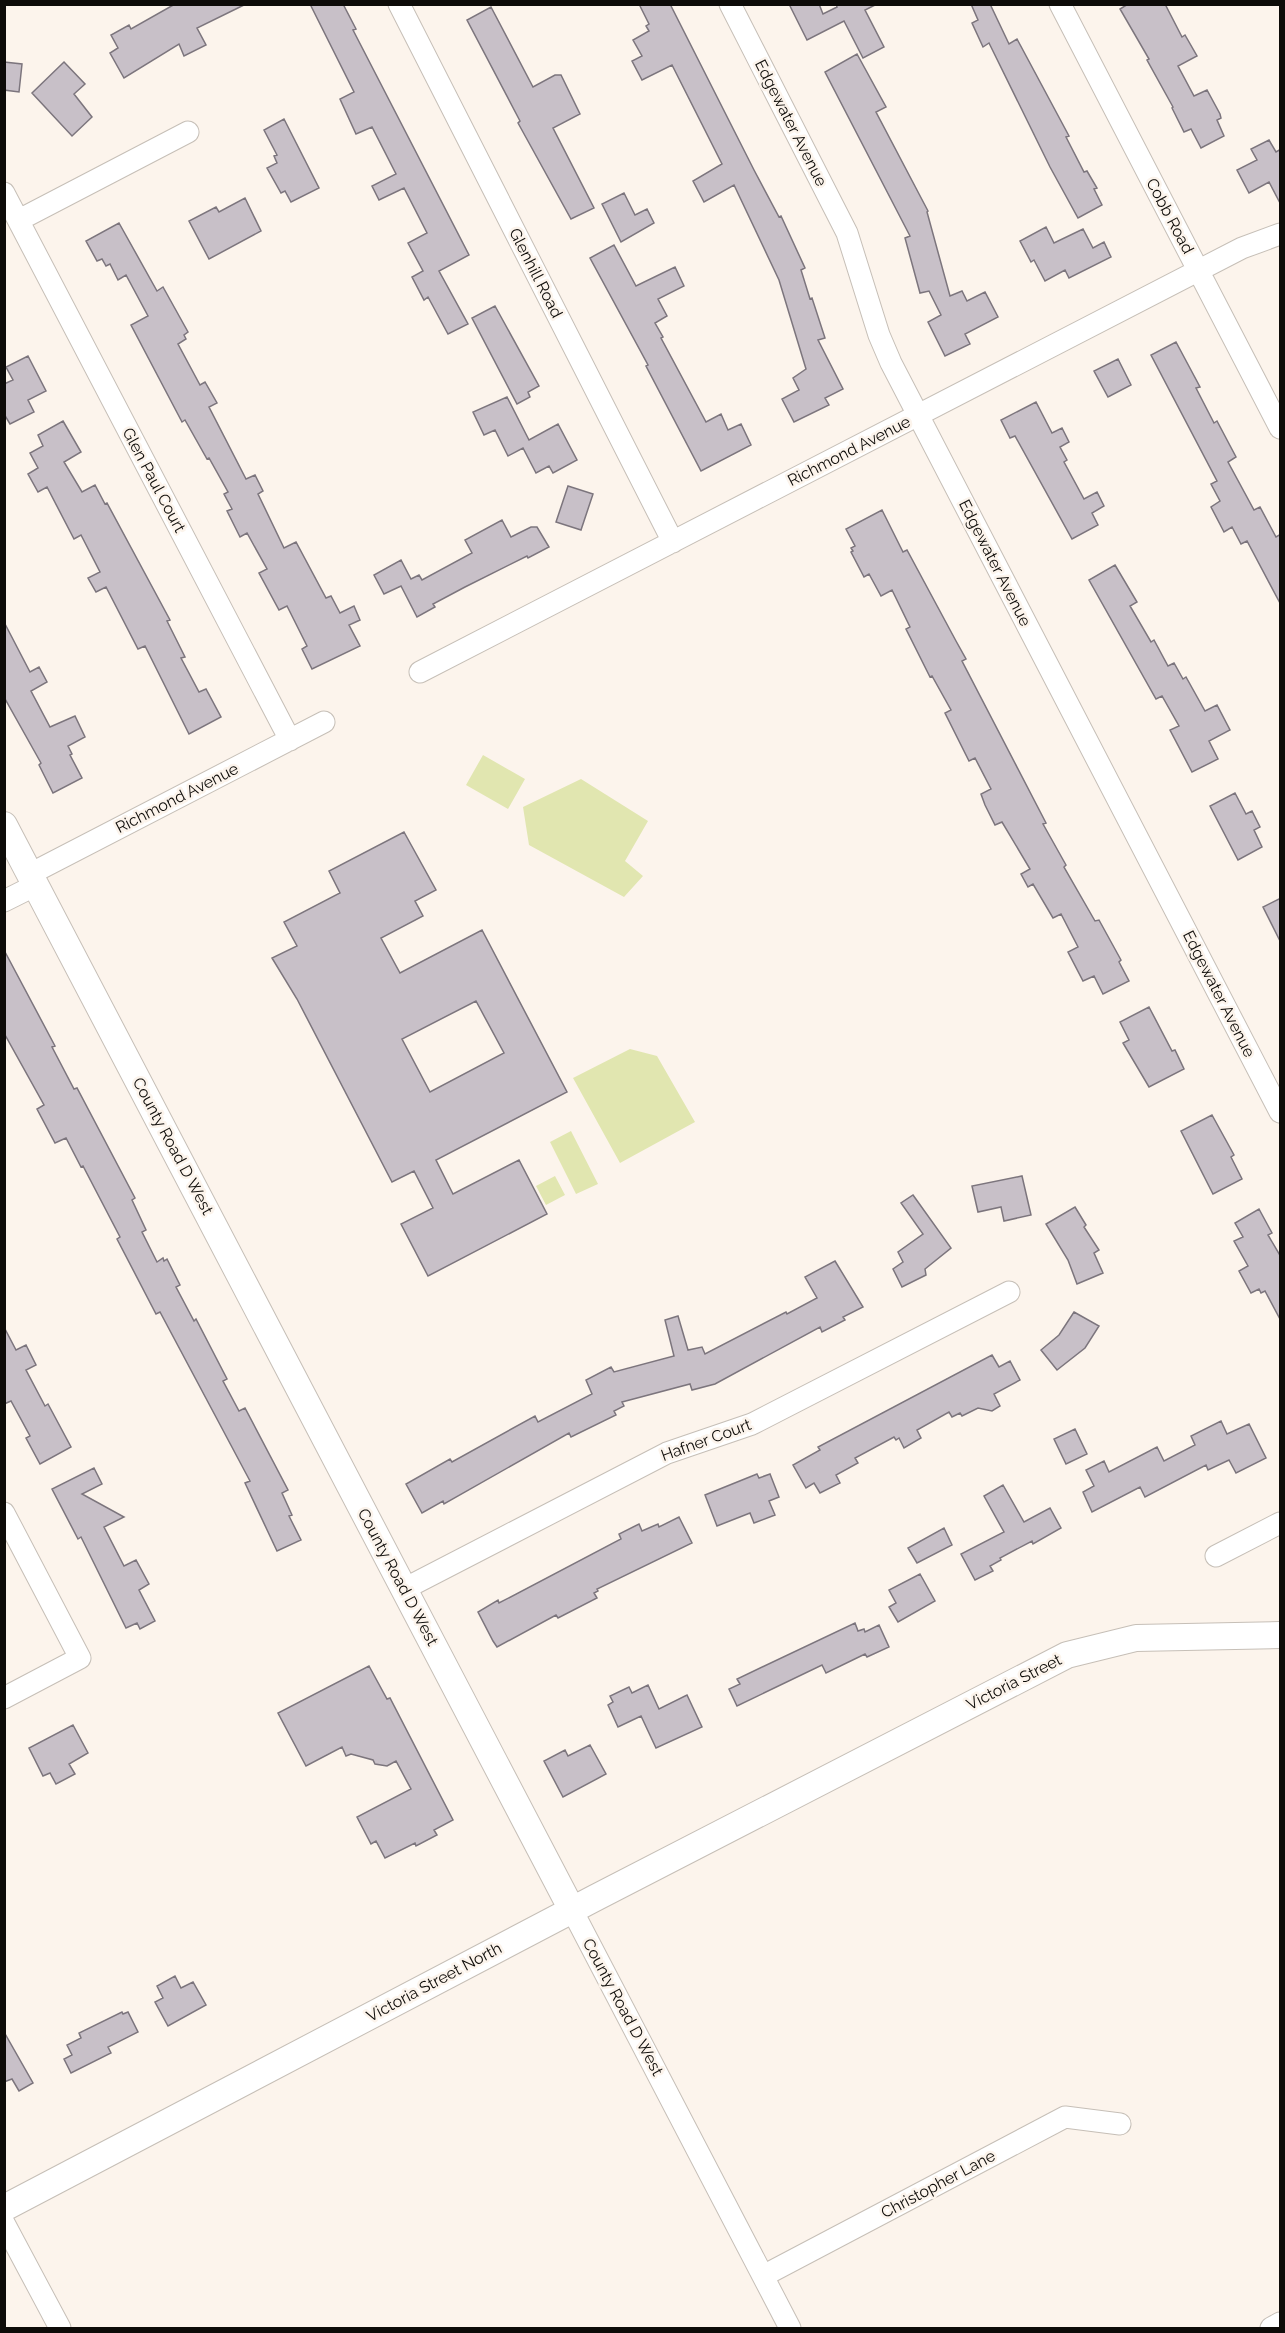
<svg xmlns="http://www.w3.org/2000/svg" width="1285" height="2333" font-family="Raleway,sans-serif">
  <rect width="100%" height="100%" fill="#fcf4ec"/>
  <path fill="#e1e6b0" d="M483,755l42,24 -17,30 -42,-24z
    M581,779l67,42 -23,40 18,15 -19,21 -95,-52 -6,-38z
    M630,1049l27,7 38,66 -75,41 -47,-85z
    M571,1131l27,53 -22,10 -26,-52z
    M555,1176l10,19 -19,10 -10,-19z"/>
  <path fill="#c8c0c8" stroke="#7c757d" stroke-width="1.5" fill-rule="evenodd" d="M175,4h71l-49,24 9,17 -22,11 -5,-12 -55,34 -14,-25 8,-5 -7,-13 18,-10 2,4z
    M310,4h33l13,25 -3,1 116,225 -30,16 29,53 -20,10 -20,-37 -4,3 -12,-23 11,-6 -15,-28 19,-10 -23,-45 -25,12 -7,-14 24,-12 -24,-47 -16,7 -16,-35 14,-7z
    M639,4h31l84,166 25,47 2,-1 24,52 -4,2 9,29 2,-1 13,40 -7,2 25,49 -18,9 4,7 -35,17 -12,-23 17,-9 -6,-12 13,-9 -27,-89 -45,-95 -30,17 -11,-21 29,-17 -50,-99 -30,15 -10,-19 10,-5 -9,-16 16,-9 -3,-5 3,-2z
    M789,4h30l4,10 14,-7 -1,-3h41l-12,6 19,37 -21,11 -19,-37 -37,19z
    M971,4h19l19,40 8,-5 52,97 -3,1 18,35 3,-1 10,17 -3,1 8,16 -24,13 -28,-51 -61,-124 -6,4 -11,-24 6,-3z
    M1128,4h37l17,33 3,-2 12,21 -19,10 16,30 13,-6 13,24 1,4 -4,2 7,16 -23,12 -10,-19 -7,3 -12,-24 1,-1 -26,-47 2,-1 -29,-50z
    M491,7l42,80 22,-12h6l19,39 -27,14 41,80 -23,11 -53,-96 2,-2 -53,-101z
    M857,54l29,53 -10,5 52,99 -1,1 23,84 12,-5 5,10 18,-9 13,25 -33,17 5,10 -25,12 -17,-34 13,-7 -12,-24 -9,2 -15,-55 5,-2 -85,-164z
    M4,62l18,2 -3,28 -15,-2z
    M64,62l21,22 -11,10 18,23 -20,19 -40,-43z
    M284,119l35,69 -28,14 -6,-11 -4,2 -14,-25 10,-5 -3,-7 3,-1 -13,-25z
    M1269,140l7,12 5,-3v56l-12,-23 -20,11 -12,-23 20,-10 -6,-11z
    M624,193l11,22 12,-6 7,14 -33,19 -19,-38z
    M245,198l16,33 -52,28 -20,-38 27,-14 3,5z
    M119,223l38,68 6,-4 25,45 -4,3 2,4 -8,5 22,41 5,-3 12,21 -8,4 37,72 9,-4 8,16 -5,3 26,54 12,-6 30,56 5,-2 9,17 14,-7 6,14 -11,5 11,21 -48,23 -10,-20 5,-3 -20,-40 -8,4 -20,-37 8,-4 -20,-36 -7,4 -13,-26 5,-2 -8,-15 4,-2 -19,-34 -2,1 -22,-39 -3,2 -51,-97 17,-9 -22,-41 -8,5 -8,-16 -4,2 -4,-7 -5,2 -11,-20z
    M1046,227l8,16 29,-14 10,19 11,-6 7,15 -42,21 -4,-8 -20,11 -11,-21 -3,2 -11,-21z
    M614,245l22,41 39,-19 9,19 -26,13 9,17 -12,7 8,14 -2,1 45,84 15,-8 7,16 13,-6 10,21 -50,26 -55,-105 2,-1 -58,-107z
    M495,306l44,80 -11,6 2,5 -13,7 -45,-86z
    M1176,342l24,45 -4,1 18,35 3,-2 19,36 -8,5 26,48 6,-3 16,30 5,-3v71l-34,-64 -6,3 -9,-17 -8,5 -13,-25 9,-6 -9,-17 6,-3 -66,-126z
    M28,356l18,35 -18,9 6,12 -24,12 -6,-10v-30l9,-4 -7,-13z
    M1118,359l13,26 -23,12 -14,-26z
    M507,397l22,43 29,-16 19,36 -24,13 -4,-7 -13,7 -13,-25 -15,8 -13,-26 -11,5 -11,-23z
    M1036,402l16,31 10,-5 7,14 -9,5 7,13 -3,2 20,37 13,-7 7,14 -12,7 6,12 -26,14 -57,-103 -5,2 -9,-18z
    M63,421l18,31 -17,10 18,30 13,-7 10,19 2,-1 63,117 -3,1 18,36 -4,1 18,34 7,-3 15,28 -32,17 -44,-88 -7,3 -32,-62 -10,5 -8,-14 12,-6 -19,-37 -7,4 -27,-52 -9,5 -10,-18 10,-6 -8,-15 13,-7 -5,-11z
    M568,486l25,8 -12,36 -25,-8z
    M882,510l21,42 4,-2 49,91 10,18 -4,2 84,162 -3,1 23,41 -2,2 31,54 4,-1 22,40 -2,2 10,19 -26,13 -9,-18 -11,5 -15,-29 10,-5 -17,-33 -8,4 -20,-34 -5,3 -7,-13 9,-5 -28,-47 -7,3 -10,-20 -4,-11 10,-5 -16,-31 -6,3 -24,-48 6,-3 -19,-34 -2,1 -24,-48 4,-2 -18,-37 -11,6 -12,-22 -5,3 -13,-25 2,-1 -2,-3 4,-2 -9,-17z
    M502,520l9,17 20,-10h6l12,20 -21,11 -1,-2 -62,31 -32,17 2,3 -18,10 -16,-31 -17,8 -10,-19 27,-15 10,19 8,-4 3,5 50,-27 -7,-13z
    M1115,565l22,37 -7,4 21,36 3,-2 14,26 6,-3 9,16 3,-2 19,34 12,-6 13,25 -21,11 9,18 -26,13 -22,-42 9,-4 -17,-30 -6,3 -67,-119z
    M4,622l26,50 9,-5 8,15 -16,9 19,36 25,-11 10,21 -17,9 4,8 -2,1 12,23 -29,15 -14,-28 2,-2 -37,-66z
    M1235,793l11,21 6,-3 8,16 -6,3 8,17 -24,13 -28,-54z
    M404,832l32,58 -21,11 8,15 -42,22 19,35 82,-43 85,162 -131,68 17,34 66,-34 28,54 -119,62 -27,-52 32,-16 -19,-37 -22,11 -95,-183 -25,-41 25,-12 -13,-24 56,-29 -11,-22zM476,1001l28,52 -74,39 -28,-53z
    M1281,898v45l-18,-36z
    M4,950l51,96 -3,1 22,42 3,-1 58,110 -3,2 14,30 -4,2 15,30 6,-4 1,3 3,-2 13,26 -4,2 18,34 2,-2 31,60 -4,2 16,30 6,-3 43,82 -6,3 10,22 -3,1 12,24 -24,11 -32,-68 5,-2 -90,-169 -4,2 -39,-75 3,-2 -37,-71 -2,1 -15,-29 -11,5 -18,-34 7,-4 -40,-72z
    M1149,1007l23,44 3,-1 9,19 -35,18 -26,-44 6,-3 -9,-18z
    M1212,1115l22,40 -3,2 11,22 -29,15 -32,-63z
    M1022,1176l9,39 -27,6 -3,-14 -23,5 -6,-26z
    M913,1195l38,53 -26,21 1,6 -24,12 -9,-18 10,-7 -5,-10 25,-18 -22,-31z
    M1075,1207l11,18 -2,2 15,23 -5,3 9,20 -26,11 -9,-24 -22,-36z
    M1259,1209l13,24 -4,2 13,22v64l-16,-30 -4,2 -2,-4 -8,4 -12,-22 9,-5 -14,-25 9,-4 -8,-14z
    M835,1261l28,46 -20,10 2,3 -23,12 -2,-5 -105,57 -23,6 -2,-6 -68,18 2,4 -10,5 2,4 -45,22 -2,-4 -125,71 -1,-3 -21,12 -16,-29 44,-25 2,3 83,-46 3,6 54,-28 -6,-14 25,-13 3,5 60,-16 -9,-36 13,-4 10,34 14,-3 3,7 81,-42 1,2 30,-16 -12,-21z
    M1074,1312l25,14 -14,22 -28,22 -16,-20 18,-15z
    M4,1327l12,23 10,-5 10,20 -10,5 19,36 3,-2 23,43 -31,17 -14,-26 4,-2 -19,-35 -7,3z
    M992,1355l7,12 11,-6 10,19 -26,14 6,12 -8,5 -14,-3 -16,8 -2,-3 -8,4 -3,-5 -32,18 4,8 -17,10 -5,-10 -3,2 -2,-3 -39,21 3,5 -22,12 4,8 -20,10 -6,-10 -8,5 -13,-23 27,-15 -2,-3z
    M1221,1421l6,13 22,-10 17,34 -30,15 -7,-13 -21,10 -2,-5 -61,32 -5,-10 -48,25 -9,-20 11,-6 -8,-16 18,-9 5,11 48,-25 7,14 31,-16 -4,-9z
    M1075,1429l12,25 -21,10 -12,-25z
    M94,1468l8,16 -20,10 42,23 -20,10 20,39 12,-6 13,24 -10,6 16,31 -15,8 -3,-6 -11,5 -45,-91 -3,2 -26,-50z
    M757,1474l2,4 11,-4 9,23 -10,4 6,14 -21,8 -4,-10 -33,13 -12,-31z
    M1003,1485l21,37 26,-14 11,20 -28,16 -1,-3 -32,17 1,2 -11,6 3,5 -18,9 -14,-26 43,-22 -20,-36z
    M679,1517l13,26 -95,46 1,2 -4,2 3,5 -39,20 -2,-3 -59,32 -4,-6 -15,-29 20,-12 1,3 122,-64 -2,-5 20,-10 3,7 16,-7 1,3z
    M944,1528l8,17 -35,18 -9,-15z
    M920,1574l15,27 -37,21 -9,-15 7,-4 -7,-13z
    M855,1623l3,8 6,-2 1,3 14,-7 10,22 -22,10 -2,-3 -39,19 -4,-8 -85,41 -8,-17 11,-5 -3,-5z
    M369,1666l18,33 3,-1 63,122 -19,10 3,5 -21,11 -1,-3 -30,15 -9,-17 -5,3 -14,-27 54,-28 -15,-28 -9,5 -12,-2 -2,-4 -22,-6 -5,2 -4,-9 -36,19 -28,-53z
    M648,1685l11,24 28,-14 15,32 -46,21 -15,-32 -23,11 -10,-22 5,-3 -3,-6 19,-9 3,6z
    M73,1725l15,28 -19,11 6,10 -19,10 -6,-11 -7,3 -14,-28z
    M590,1745l16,29 -43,23 -19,-36 21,-11 3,6z
    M175,1976l6,12 12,-6 13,23 -38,21 -13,-24 8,-4 -6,-12z
    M122,2012l1,2 5,-2 10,20 -30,15 3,6 -40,20 -7,-14 8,-4 -5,-10 14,-7 -2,-5z
    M4,2032l29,51 -14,8 -7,-12 -8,3z"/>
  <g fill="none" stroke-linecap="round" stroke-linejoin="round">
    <defs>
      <path id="minor" d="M399,4l274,538
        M730,4l117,229 32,102 12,28 389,749
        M1060,4l220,424
        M4,193l286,547
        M19,220l169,-88
        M420,672l822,-424 38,-14
        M30,874l294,-152
        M4,901l32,-16
        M4,1513l76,145 -76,40
        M1216,1556l64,-33
        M404,1589l263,-136 85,-29 257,-132
        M572,1910l218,418
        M4,2223l56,105
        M763,2276l302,-159 55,7
        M1271,2328l9,-5"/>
      <path id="tertiary" d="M4,825l568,1085
        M4,2208l591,-310 472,-243 69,-17 144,-3"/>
    </defs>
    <use href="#minor" stroke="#c6bfb7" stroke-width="23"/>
    <use href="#tertiary" stroke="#c6bfb7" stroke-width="28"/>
    <use href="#minor" stroke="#fff" stroke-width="21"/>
    <use href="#tertiary" stroke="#fff" stroke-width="26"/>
  </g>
  <g text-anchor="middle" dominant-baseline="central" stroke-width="5" stroke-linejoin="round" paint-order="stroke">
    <g font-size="16" fill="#0d0b08" stroke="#fcf4ec">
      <text transform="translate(791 123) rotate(63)">Edgewater Avenue</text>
      <text transform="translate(1170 216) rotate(62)">Cobb Road</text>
      <text transform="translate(536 273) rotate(63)">Glenhill Road</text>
      <text transform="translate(849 451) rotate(-27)">Richmond Avenue</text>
      <text transform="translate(154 480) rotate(62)">Glen Paul Court</text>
      <text transform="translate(995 563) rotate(63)">Edgewater Avenue</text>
      <text transform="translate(177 798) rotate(-27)">Richmond Avenue</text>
      <text transform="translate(1219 994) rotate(63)">Edgewater Avenue</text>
      <text transform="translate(173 1146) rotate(62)">County Road D West</text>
      <text transform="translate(706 1440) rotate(-20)">Hafner Court</text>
      <text transform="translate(398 1577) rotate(62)">County Road D West</text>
      <text transform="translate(1014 1682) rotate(-27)">Victoria Street</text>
      <text transform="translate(434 1982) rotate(-28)">Victoria Street North</text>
      <text transform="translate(623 2007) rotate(62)">County Road D West</text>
      <text transform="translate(938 2184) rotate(-28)">Christopher Lane</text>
    </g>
  </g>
  <rect width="1285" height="2333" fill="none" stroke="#0d0b08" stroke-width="12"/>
</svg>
